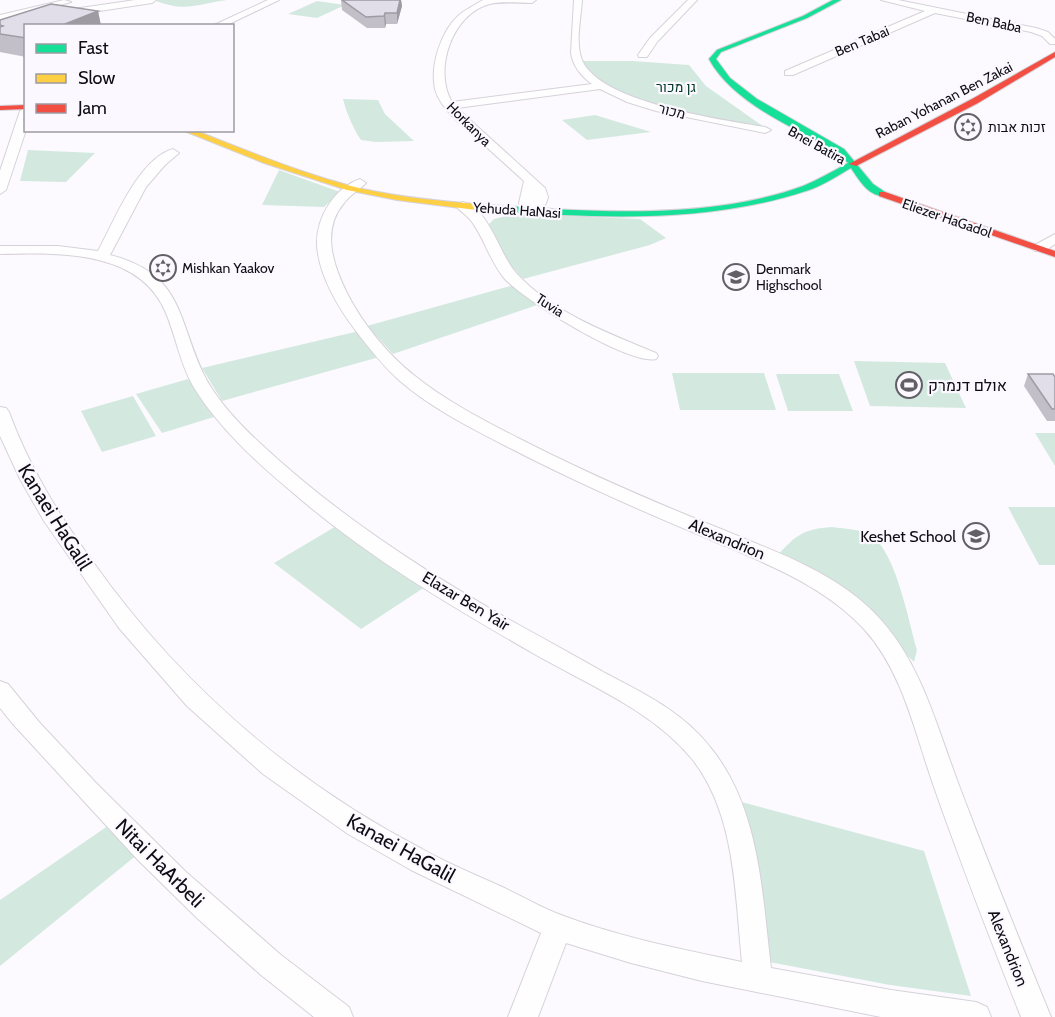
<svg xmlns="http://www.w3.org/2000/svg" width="1055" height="1017" font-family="Cabin,Heebo,sans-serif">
  <rect width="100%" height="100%" fill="#fcfafe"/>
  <path fill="#d3e9e0" d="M154,0h73c-30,4 -42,13 -73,0z
    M317,1l28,4 -28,13 -29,-4z
    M581,61h52l56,4 17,21 61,43c-43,-8 -139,-22 -172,-49 -6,-5 -10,-13 -14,-19z
    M343,99l35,1 7,14 29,27 -38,1 -15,-2c-7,-10 -15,-28 -18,-41z
    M595,115l56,17 -64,8 -25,-20z
    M28,150l67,3 -29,29 -46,-1z
    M279,170l61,22 -16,15 -62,-2z
    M514,214l126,5 26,19 -16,7 -127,34 -20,-23 -14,-32 5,-5z
    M514,285l26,19 -147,50 -26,-28z
    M359,331l24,25 -161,45 -20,-33z
    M854,361l91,2 21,45 -96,-2z
    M672,373h92l12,37h-96z
    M776,374h63l14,37h-65z
    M188,379l26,38 -52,16 -26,-39z
    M133,396l23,40 -54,16 -21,-41z
    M1035,433h20v33z
    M1008,507h47v58h-16z
    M338,525l87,62 -64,42 -87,-66z
    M832,527c14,2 30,2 41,10 24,19 35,83 44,113l-3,12c-17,-16 -26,-33 -41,-50 -25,-29 -63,-41 -96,-56 19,-21 26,-27 55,-29z
    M738,801l186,50 47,145 -81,-11 -121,-23z
    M115,821l23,33 -138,112v-66z"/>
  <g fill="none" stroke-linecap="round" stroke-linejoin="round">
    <defs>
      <path id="street" d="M64,0l7,2 -71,19v-6z
        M135,0h21l-4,3 -92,14 -5,-3 5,-3z
        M268,0h11l-54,26h-13z
        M483,0h53l-4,3c-13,0 -29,-2 -42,1 -38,9 -57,67 -38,98l140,-18c-11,-8 -19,-18 -21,-31l3,-53h8c-1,18 -7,43 0,60 18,43 141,60 183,67l6,3 -6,3 -109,-22 -29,-9 -27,-13 -143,19 88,80 3,9c-2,10 -11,20 -23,17l-6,-11 5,-22 -72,-65c-7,-8 -14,-16 -17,-27 -5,-24 6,-58 24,-74 7,-6 16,-10 24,-15z
        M688,0h9l-40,42 -10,15h-8l-1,-2 12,-17z
        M881,0h17l138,28 12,4 7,7v5h-5l-8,-8 -11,-4 -96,-19 -142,62h-8v-4l140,-60z
        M26,108v22l-20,60 -6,4v-23l20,-60z
        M173,149l6,4 -14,12 -19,22 -36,68c73,19 67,62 93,118 13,27 37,52 59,72 74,69 160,125 248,175 32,18 64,35 95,53 38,20 78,39 105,74 50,61 52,146 61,221l120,22 85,12 11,5 4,10h-110l-179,-36 -71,-18 -65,-20 -28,74h-30l33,-84 -130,-63 -63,-36 -85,-60 -76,-68 -68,-78 -75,-107 -24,-42 -20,-43v-29l6,1 3,4c20,55 50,103 84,150 86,121 197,218 329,287 25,14 52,25 78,37 20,9 40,21 61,29 57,22 120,34 181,47 -7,-67 -6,-148 -50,-203 -39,-48 -103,-74 -156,-104 -85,-49 -171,-99 -245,-164 -36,-30 -73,-64 -98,-105 -13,-23 -17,-49 -27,-73 -26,-64 -108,-60 -166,-59v-8h58l40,5c16,-29 40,-92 75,-102z
        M360,179l6,4c-7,7 -16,12 -22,20 -23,27 -11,62 3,90 15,30 41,62 68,83 31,25 68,44 103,62 68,35 138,65 208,93 55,23 115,44 155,89 42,47 57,111 79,168 29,77 60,153 91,229h-30c-30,-76 -60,-153 -87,-230 -19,-54 -31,-115 -70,-158 -42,-45 -100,-66 -155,-90 -70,-29 -140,-60 -207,-95 -35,-18 -72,-37 -102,-63 -16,-14 -31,-33 -44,-50 -18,-24 -37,-55 -39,-86 -1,-27 17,-57 43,-66z
        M463,202c27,7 36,53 54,72 36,39 91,59 139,79l2,3 -2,3c-26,7 -133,-59 -152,-81 -14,-17 -19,-38 -32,-56 -4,-6 -11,-10 -16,-16z
        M1055,234v10l-10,7h-10l-2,-3 2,-3z
        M0,681l8,3 31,38 57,61 90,89 95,83 68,52 4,10h-39l-53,-42 -64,-57 -60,-59 -125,-136 -12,-15z"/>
      <path id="fast" d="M833,0h8l-34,18 -86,34 -5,7 14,19 27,21 87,50 29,35 12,8v4c-16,1 -26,-16 -34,-28 -14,8 -29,18 -45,23 -106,35 -221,26 -330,19l-5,-3 5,-3c102,7 229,18 327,-18 15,-6 30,-15 45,-23 -12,-14 -26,-19 -42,-28 -35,-18 -78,-41 -97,-76l8,-9 86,-34z"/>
      <path id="slow" d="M182,130h12c56,22 111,45 169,59 37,8 75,12 113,15l5,3 -5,3 -79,-10 -50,-10 -83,-27z"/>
      <path id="jam" d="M1055,52v5l-77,46 -122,63 -7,-2 123,-65z
        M26,105v4l-26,1v-4z
        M879,192h6l170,59v6l-176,-61z"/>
    </defs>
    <use href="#street" stroke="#d5d2d9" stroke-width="2"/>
    <use href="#fast" stroke="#d5d2d9" stroke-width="2"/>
    <use href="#slow" stroke="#d5d2d9" stroke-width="2"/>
    <use href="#jam" stroke="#d5d2d9" stroke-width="2"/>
    <use href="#street" fill="#fffeff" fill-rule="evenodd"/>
    <use href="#fast" fill="#16e098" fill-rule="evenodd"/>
    <use href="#slow" fill="#ffcf43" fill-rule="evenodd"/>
    <use href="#jam" fill="#f24e42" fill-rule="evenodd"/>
  </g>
  <path fill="#c2bfc8" d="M341,0h60l1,6 -5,18h-11l-1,4h-18l-25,-18z
    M98,11l3,15h-75v31l-26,-5v-32z
    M1028,374l27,3v44h-8l-23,-35z"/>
  <path fill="#9e9ba3" d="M400,0h1l1,6 -5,18v-11z
    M98,11l3,15h-41z
    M385,13l1,11 -1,4 -1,-12z"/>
  <path fill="#e1dee9" stroke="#9e9ba3" stroke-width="1.5" d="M342,0h58l-3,13h-12l-1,3 -18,1z
    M51,4l47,7 -38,15h-34v12l-26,-4v-7l3,-1 -3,-1v-5z
    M1028,374h25l2,3v32h-3z"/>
  <defs>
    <symbol id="synagogue-ring" viewBox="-11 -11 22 22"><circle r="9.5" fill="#fbf9ff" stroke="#625f66" stroke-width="1.5"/><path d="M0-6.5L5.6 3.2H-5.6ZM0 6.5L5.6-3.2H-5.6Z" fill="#625f66"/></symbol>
    <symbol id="school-ring" viewBox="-11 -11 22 22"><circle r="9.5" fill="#fbf9ff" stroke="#625f66" stroke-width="1.5"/><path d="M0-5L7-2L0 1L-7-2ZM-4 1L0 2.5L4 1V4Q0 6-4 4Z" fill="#625f66"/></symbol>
    <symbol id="stadium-ring" viewBox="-11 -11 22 22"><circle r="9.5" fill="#fbf9ff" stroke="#625f66" stroke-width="1.5"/><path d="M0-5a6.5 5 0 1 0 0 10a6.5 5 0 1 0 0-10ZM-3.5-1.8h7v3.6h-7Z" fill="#625f66"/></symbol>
  </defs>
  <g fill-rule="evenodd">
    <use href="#synagogue-ring" x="953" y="112" width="30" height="30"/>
    <use href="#synagogue-ring" x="148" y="253" width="30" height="30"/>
    <use href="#school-ring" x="721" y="262" width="30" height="30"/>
    <use href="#stadium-ring" x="894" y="370" width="30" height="30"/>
    <use href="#school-ring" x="961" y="521" width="30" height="30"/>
  </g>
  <g text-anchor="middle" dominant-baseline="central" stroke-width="4.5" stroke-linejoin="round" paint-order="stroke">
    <g font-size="14" fill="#0f0c14" stroke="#fbf9ff">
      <text transform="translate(994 22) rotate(12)">Ben Baba</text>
      <text transform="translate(862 41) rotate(-23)">Ben Tabai</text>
      <text transform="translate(944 100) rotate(-27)">Raban Yohanan Ben Zakai</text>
      <text transform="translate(672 111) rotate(14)">מכור</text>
      <text transform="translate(469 124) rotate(45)">Horkanya</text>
      <text transform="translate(817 145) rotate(29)">Bnei Batira</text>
      <text transform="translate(517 210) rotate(4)">Yehuda HaNasi</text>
      <text transform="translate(947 218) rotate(19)">Eliezer HaGadol</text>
      <text transform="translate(550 305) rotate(33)">Tuvia</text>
    </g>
    <g font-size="14" fill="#063a28" stroke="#fbf9ff">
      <text x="676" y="87">גן מכור</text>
    </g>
    <g font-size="14" fill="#0f0c14" stroke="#fbf9ff" text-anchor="start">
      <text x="988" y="127">זכות אבות</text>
      <text x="182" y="268">Mishkan Yaakov</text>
      <text x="756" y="269">Denmark<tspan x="756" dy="16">Highschool</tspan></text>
    </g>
    <g font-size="16" fill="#0f0c14" stroke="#fbf9ff" text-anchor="start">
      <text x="928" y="385">אולם דנמרק</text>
      <text x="956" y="536" text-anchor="end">Keshet School</text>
    </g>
    <g font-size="16" fill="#0f0c14" stroke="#fbf9ff">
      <text transform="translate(727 539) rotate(23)">Alexandrion</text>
      <text transform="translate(466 601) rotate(31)">Elazar Ben Yair</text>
      <text transform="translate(1008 948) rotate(68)">Alexandrion</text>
    </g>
    <g font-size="20" fill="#0f0c14" stroke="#fbf9ff">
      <text transform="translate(55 517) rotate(58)">Kanaei HaGalil</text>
      <text transform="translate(401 848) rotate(29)">Kanaei HaGalil</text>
      <text transform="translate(160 863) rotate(45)">Nitai HaArbeli</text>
    </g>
  </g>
  <rect x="24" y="24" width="210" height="108" fill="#fbf9ff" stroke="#9d9aa1" stroke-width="1.5"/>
  <rect x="36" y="44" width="30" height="9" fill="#16e098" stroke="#9d9aa1" stroke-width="1.5"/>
  <text x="78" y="54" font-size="18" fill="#0f0c14">Fast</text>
  <rect x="36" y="74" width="30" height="9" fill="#ffcf43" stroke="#9d9aa1" stroke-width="1.5"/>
  <text x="78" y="84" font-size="18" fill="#0f0c14">Slow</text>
  <rect x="36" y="104" width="30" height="9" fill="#f24e42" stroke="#9d9aa1" stroke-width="1.5"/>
  <text x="78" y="114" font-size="18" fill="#0f0c14">Jam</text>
</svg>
